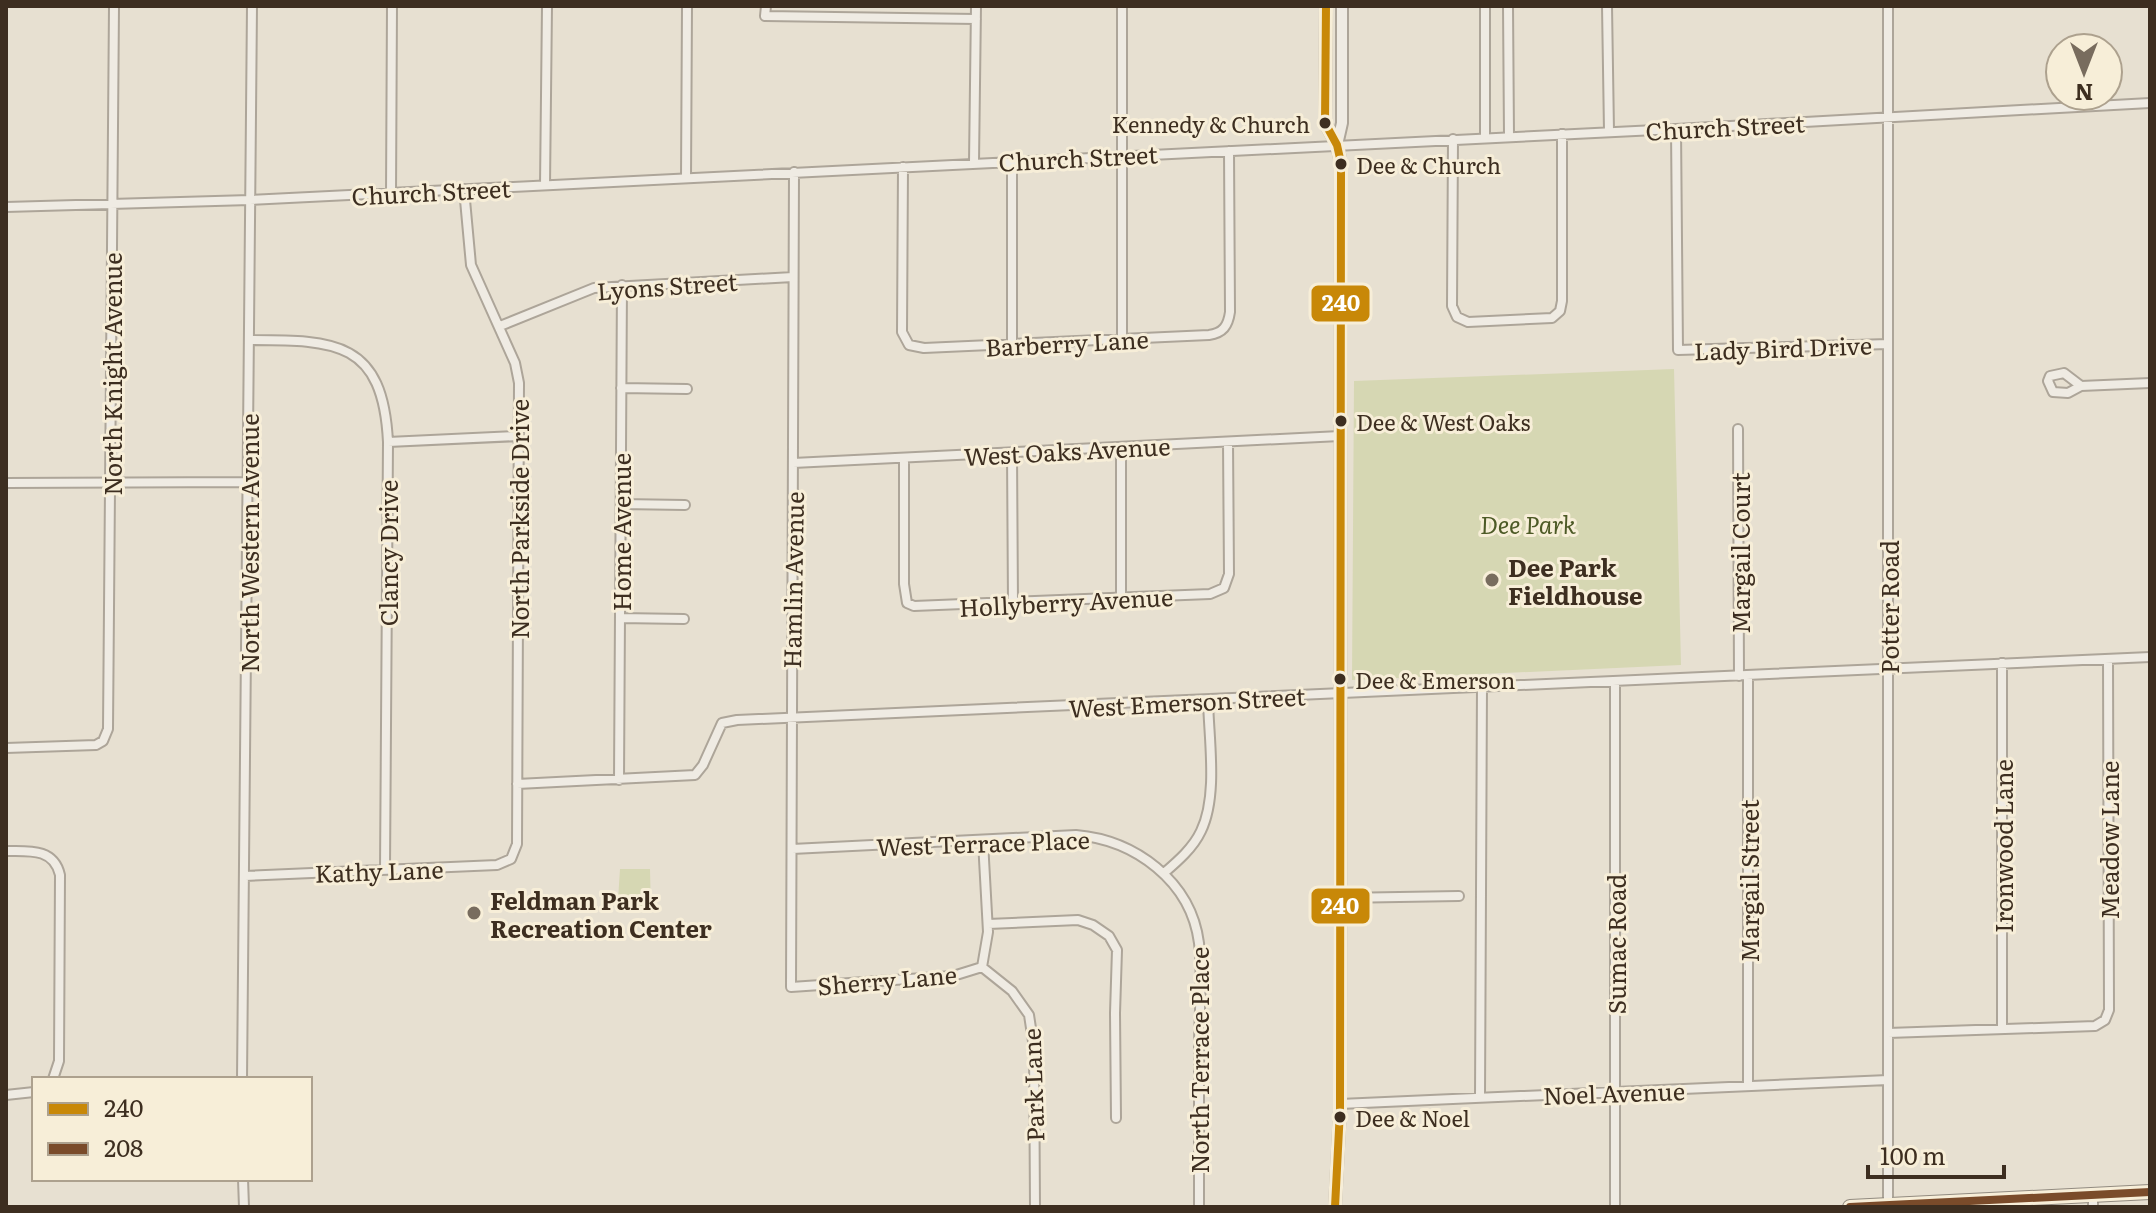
<svg xmlns="http://www.w3.org/2000/svg" width="2156" height="1213" font-family="Literata,serif">
  <rect width="100%" height="100%" fill="#e7e0d1"/>
  <path fill="#d6d7b3" d="M1674,369l7,296 -329,15 2,-299z
    M620,869h30l1,41 -21,1 -12,-11z"/>
  <g fill="none" stroke-linecap="round" stroke-linejoin="round">
    <defs>
      <path id="minor" d="M766,6l-1,10 211,3
        M1485,6v131
        M1508,6l1,130
        M1607,6l2,125
        M1676,129l2,221 210,-6
        M1453,139l-1,167 5,11 11,5 84,-4 8,-7 2,-10v-167
        M1012,161v184
        M974,162l2,-156
        M903,167l-1,165 7,13 15,3 285,-13c14,-2 19,-9 21,-23l-1,-161
        M794,172l-3,815 162,-11 29,-9
        M686,178l1,-172
        M545,185l2,-179
        M391,193l1,-187
        M6,207l244,-7 1426,-71 474,-26
        M500,326l94,-38 199,-11
        M1122,339v-333
        M249,340c87,0 134,1 139,102l-3,427
        M2081,386l-17,-13 -14,3 -2,5 5,11 15,1 13,-7 69,-3
        M621,388l66,1
        M1738,429l1,247
        M388,442l130,-6
        M1012,453l1,150
        M904,458v126l3,19 7,3 296,-12 14,-6 5,-14 -1,-132
        M793,463l547,-27
        M6,483l242,-1
        M621,504l64,1
        M1121,598v-150
        M620,618l64,1
        M1748,676v410
        M1615,681v526
        M6,748l90,-3 7,-4 5,-12 6,-723
        M619,780l3,-495
        M517,784l178,-9 8,-10 19,-42 15,-3 1413,-63
        M792,849l284,-14c59,5 115,46 123,108 4,34 0,70 0,105 0,53 0,106 0,159
        M6,851c23,0 48,-3 54,24l-1,186 -6,18
        M1164,873c14,-12 29,-25 37,-42 17,-35 8,-91 7,-130
        M245,876l252,-11 14,-6 6,-15 2,-461 -4,-20 -44,-98 -7,-76
        M1340,898l119,-2
        M988,924l90,-4 15,5 16,11 8,14 -2,63 1,105
        M982,967l30,24 17,24 5,33 1,159
        M982,967l6,-35 -5,-91
        M2002,1029v-366
        M1888,1033l207,-7 10,-6 4,-10 -1,-351
        M242,1079l10,-1073
        M6,1095l28,-3
        M1480,1097l2,-411
        M1340,1104l548,-24
        M243,1179l1,28
        M2093,1195v12
        M1888,1207v-1201"/>
      <path id="tertiary" d="M1326,6l-1,117 12,22 4,18 -1,947 -5,97
        M1337,145l5,-22v-117"/>
      <path id="primary" d="M1850,1207l300,-15"/>
    </defs>
    <use href="#minor" stroke="#ada599" stroke-width="12"/>
    <use href="#tertiary" stroke="#ada599" stroke-width="14"/>
    <use href="#primary" stroke="#928b80" stroke-width="16"/>
    <use href="#minor" stroke="#efebe3" stroke-width="8"/>
    <use href="#tertiary" stroke="#efebe3" stroke-width="10"/>
    <use href="#primary" stroke="#e6e1d4" stroke-width="12"/>
    <defs>
      <path id="bus-1" d="M1326,6l-1,117 12,22 4,18 -1,947 -5,97"/>
      <path id="bus-2" d="M1850,1207l300,-15"/>
    </defs>
    <use href="#bus-1" stroke="#f7eed8" stroke-width="14"/>
    <use href="#bus-2" stroke="#f7eed8" stroke-width="14"/>
    <use href="#bus-1" stroke="#c88808" stroke-width="8"/>
    <use href="#bus-2" stroke="#7a4b2a" stroke-width="8"/>
  </g>
  <g fill="#3d2e20" stroke="#f7eed8" stroke-width="3">
    <circle cx="1325" cy="123" r="7"/>
    <circle cx="1341" cy="164" r="7"/>
    <circle cx="1341" cy="421" r="7"/>
    <circle cx="1340" cy="679" r="7"/>
    <circle cx="1340" cy="1117" r="7"/>
  </g>
  <g fill="#786c5e" stroke="#f7eed8" stroke-width="3">
    <circle cx="1492" cy="580" r="8"/>
    <circle cx="474" cy="913" r="8"/>
  </g>
  <g text-anchor="middle" dominant-baseline="central" stroke-width="6" stroke-linejoin="round" paint-order="stroke">
    <g font-size="22" fill="#3d2e20" stroke="#f7eed8" text-anchor="start">
      <text x="1310" y="123" text-anchor="end">Kennedy &amp; Church</text>
      <text x="1356" y="164">Dee &amp; Church</text>
      <text x="1356" y="421">Dee &amp; West Oaks</text>
      <text x="1355" y="679">Dee &amp; Emerson</text>
      <text x="1355" y="1117">Dee &amp; Noel</text>
    </g>
    <g font-size="24" fill="#3d2e20" stroke="#f7eed8">
      <text transform="translate(1725 126) rotate(-3)">Church Street</text>
      <text transform="translate(1078 157) rotate(-3)">Church Street</text>
      <text transform="translate(431 191) rotate(-3)">Church Street</text>
      <text transform="translate(667 285) rotate(-4)">Lyons Street</text>
      <text transform="translate(1067 342) rotate(-3)">Barberry Lane</text>
      <text transform="translate(1783 347) rotate(-2)">Lady Bird Drive</text>
      <text transform="translate(111 374) rotate(-90)">North Knight Avenue</text>
      <text transform="translate(1067 450) rotate(-3)">West Oaks Avenue</text>
      <text transform="translate(518 519) rotate(-90)">North Parkside Drive</text>
      <text transform="translate(620 532) rotate(-90)">Home Avenue</text>
      <text transform="translate(248 543) rotate(-90)">North Western Avenue</text>
      <text transform="translate(387 553) rotate(-90)">Clancy Drive</text>
      <text transform="translate(1739 553) rotate(-90)">Margail Court</text>
      <text transform="translate(792 580) rotate(-89)">Hamlin Avenue</text>
      <text transform="translate(1066 601) rotate(-3)">Hollyberry Avenue</text>
      <text transform="translate(1888 607) rotate(-90)">Potter Road</text>
      <text transform="translate(1187 701) rotate(-3)">West Emerson Street</text>
      <text transform="translate(2108 840) rotate(-90)">Meadow Lane</text>
      <text transform="translate(983 842) rotate(-2)">West Terrace Place</text>
      <text transform="translate(2002 846) rotate(-90)">Ironwood Lane</text>
      <text transform="translate(379 870) rotate(-2)">Kathy Lane</text>
      <text transform="translate(1748 881) rotate(-90)">Margail Street</text>
      <text transform="translate(1615 944) rotate(-90)">Sumac Road</text>
      <text transform="translate(887 979) rotate(-5)">Sherry Lane</text>
      <text transform="translate(1198 1060) rotate(-90)">North Terrace Place</text>
      <text transform="translate(1032 1085) rotate(-92)">Park Lane</text>
      <text transform="translate(1614 1092) rotate(-2)">Noel Avenue</text>
    </g>
    <g font-size="24" font-style="italic" fill="#4d5a26" stroke="#f7eed8">
      <text x="1528" y="523">Dee Park</text>
    </g>
    <g font-size="24" font-weight="bold" fill="#3d2e20" stroke="#f7eed8" text-anchor="start">
      <text x="1508" y="566">Dee Park<tspan x="1508" dy="28">Fieldhouse</tspan></text>
      <text x="490" y="899">Feldman Park<tspan x="490" dy="28">Recreation Center</tspan></text>
    </g>
  </g>
  <g stroke="#f7eed8" stroke-width="3">
    <rect x="1310" y="284" width="61" height="39" rx="8" fill="#c88808"/>
    <rect x="1310" y="887" width="61" height="38" rx="8" fill="#c88808"/>
  </g>
  <g font-size="22" text-anchor="middle" font-weight="bold" fill="#fff">
    <text x="1341" y="311">240</text>
    <text x="1340" y="914">240</text>
  </g>
  <rect width="2156" height="1213" fill="none" stroke="#3d2e20" stroke-width="16"/>
  <rect x="32" y="1077" width="280" height="104" fill="#f7eed8" stroke="#ada18e" stroke-width="2"/>
  <rect x="48" y="1103" width="40" height="12" fill="#c88808" stroke="#ada18e" stroke-width="2"/>
  <text x="104" y="1117" font-size="24" fill="#3d2e20">240</text>
  <rect x="48" y="1143" width="40" height="12" fill="#7a4b2a" stroke="#ada18e" stroke-width="2"/>
  <text x="104" y="1157" font-size="24" fill="#3d2e20">208</text>
  <g transform="translate(2084 72) rotate(180)"><circle r="38" fill="#f7eed8" stroke="#ada18e" stroke-width="2"/>
  <path d="M0-6L14 30L0 20L-14 30Z" fill="#786c5e"/>
  <text y="-12" font-size="22" font-weight="bold" text-anchor="middle" fill="#3d2e20">N</text>
  </g>
  <path d="M1868 1165v12h136v-12" fill="none" stroke="#3d2e20" stroke-width="4"/>
  <text x="1880" y="1165" font-size="24" fill="#3d2e20" stroke="#f7eed8" stroke-width="6" paint-order="stroke">100 m</text>
</svg>
